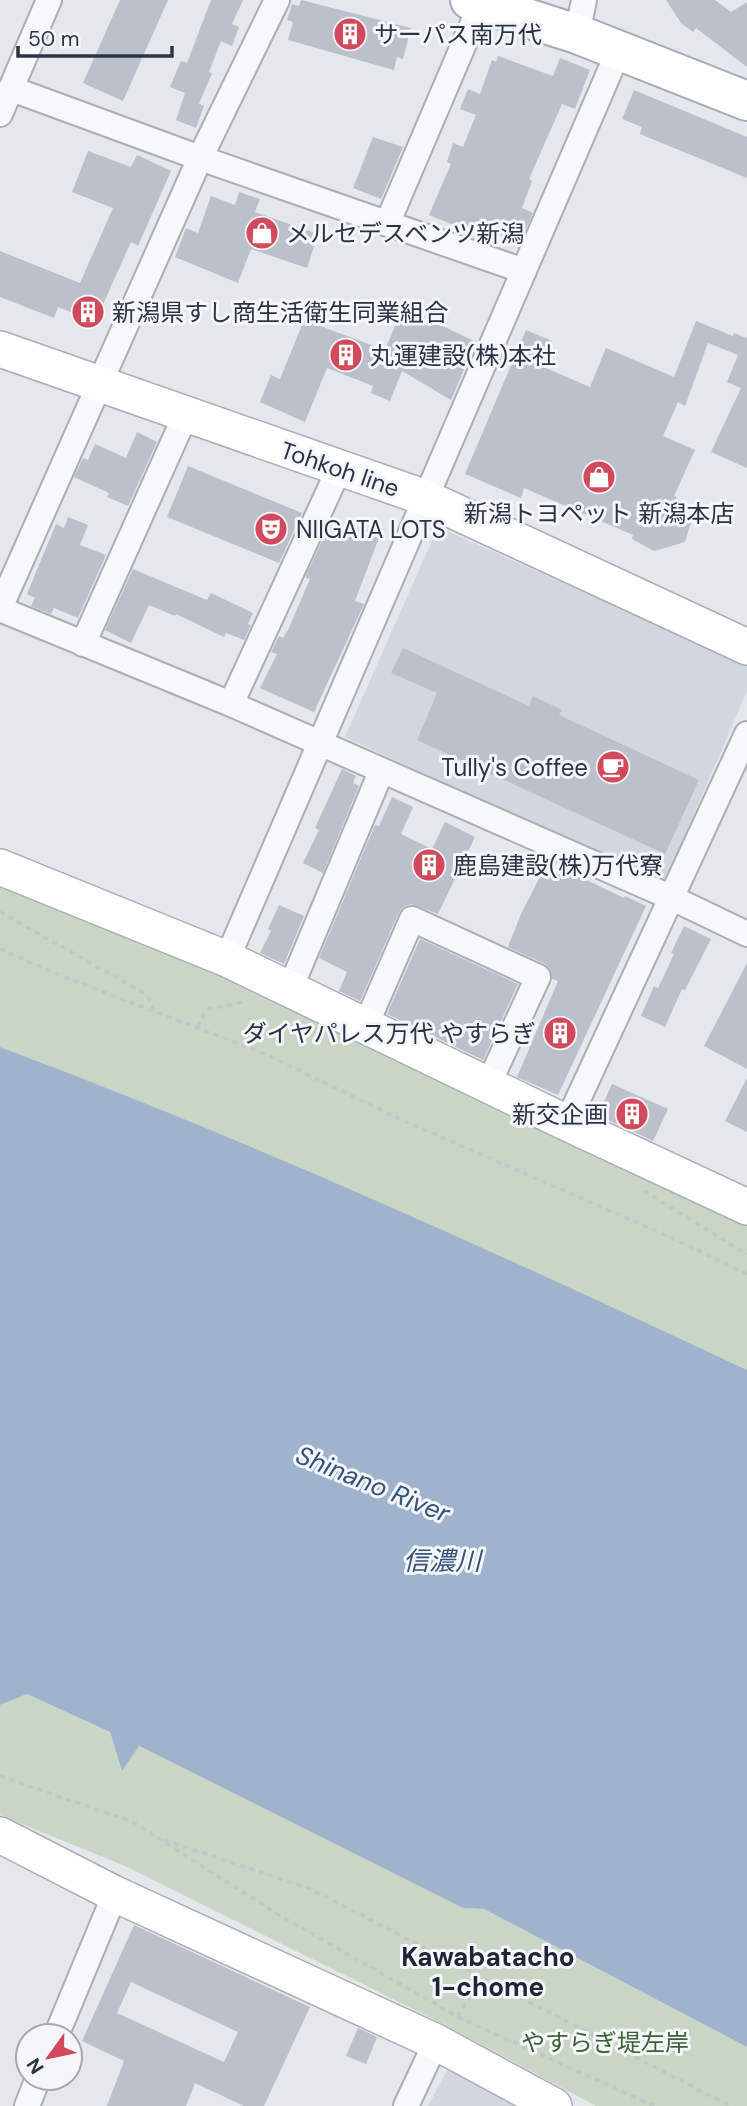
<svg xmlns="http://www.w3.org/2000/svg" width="747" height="2106" font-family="'DM Sans','Noto Sans JP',sans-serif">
  <rect width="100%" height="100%" fill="#e4e7ec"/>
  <path fill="#d2d6de" d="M438,527l309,138v26l-83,193 -319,-147z
    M451,2063l77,43h-100z"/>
  <path fill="#c9d6c5" d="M0,883l225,93 522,243v151c-245,-115 -494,-227 -747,-323z
    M27,1694l83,38 12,38 16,-24 325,162 21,1 263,138v59h-151l-145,-78 -326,-162 -125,-51v-110z"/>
  <path fill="#9fb4cc" d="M0,1047c254,95 502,208 747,323v677l-263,-138 -21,-1 -324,-162 -17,25 -12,-39 -83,-38 -27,11z"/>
  <path fill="#bbc0ca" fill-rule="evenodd" d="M120,0h48l-45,101 -40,-18z
    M211,0h32l-11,24 7,3 -7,19 -11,-5 -12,31 3,1 -13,31 5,2 -8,22 -20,-8 9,-27 -15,-6 11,-26 6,2z
    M301,0l110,28 -8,31 -6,-2 -3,13 -106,-30 5,-18 -6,-2 5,-16 7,2z
    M666,0h49l16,12 16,-10v65l-51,-39 -3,4 -12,-9z
    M498,56l55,20 7,-18 30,12 -15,39 -13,-5 -33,75 3,2 -10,27 11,5 -8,18 -6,-3 -6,12 -17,-7 -3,8 -64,-26 22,-51 -4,-2 6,-19 10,4 13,-32 -16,-6 8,-20 12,5 12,-34 4,2z
    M634,90l113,47v41l-107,-44 2,-7 -20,-8z
    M373,137l30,10 -22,52 -28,-11z
    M88,151l43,16 6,-12 34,16 -33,75 -7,-4 -36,80 -37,-15 -4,11 -54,-21v-46l80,32 33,-75 -41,-16z
    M239,192l21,7 -5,13 63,22 -11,34 -56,-19 -13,34 -63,-26 11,-29 12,5 13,-37 24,9z
    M403,307l73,35 -25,58 -49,-29 -12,30 -19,-8 2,-7 -46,-18 -22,54 -45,-20 11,-27 9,4 24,-59 81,30z
    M696,321l37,15 1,-3 12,5 1,-2v132l-36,-16 30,-64 -14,-6 11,-27 -30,-12 -23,63 -7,-4 -15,34 32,14 -21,46 3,1 -7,13 22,9 -7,23 -31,9 -22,-12 1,-4 -109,-47 -3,10 -56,-24 61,-144 26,11 -11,25 49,21 16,-39 68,29z
    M137,432l20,10 -29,64 -21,-9 2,-4 -35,-16 9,-19 5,2 7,-16 31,14z
    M188,466l114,47 -23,50 -112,-46z
    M68,517l20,8 -8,20 26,10 -28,63 -24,-10 -3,6 -20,-8 4,-8 -8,-4 29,-70 8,4z
    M331,522l26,10 2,-6 21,9 -25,66 9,3 -50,108 -54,-24 17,-34 -6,-2 8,-16 4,2 5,-8 22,-51 -4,-1v-3z
    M133,569l74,31 4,-7 42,20 -5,11 3,1 -7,15 -18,-7 -2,4 -48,-23 -1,2 -26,-11 -18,38 -26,-13z
    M403,648l126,58 4,-10 29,14 -3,5 140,65 -34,74 -248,-114 20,-47 -46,-20z
    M342,769l14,7 -3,7 6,3 -36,87 -20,-10 16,-33 -4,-2z
    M392,797l21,10 -12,27 31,15 13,-27 30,15 -37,77 -27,-10 -7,3 -5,5 -39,89 -21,-10 8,-19 -28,-14 56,-133 4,1z
    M545,867l14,7 3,-6 62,30 1,-2 21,10 -88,189 -41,-18 41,-96 -6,-2 -2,-10 -5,-5 -37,-17 13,-33z
    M279,905l25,11 -20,48 -24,-11 11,-22 -3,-2z
    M684,926l27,13 -26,51 -3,-1 -17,38 -24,-11 13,-30 4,2 16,-34 -3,-1z
    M420,939l98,45 -35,76 -96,-46z
    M747,963v106l-43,-23z
    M747,1078v54l-22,-11z
    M612,1084l56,25 -15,32 -55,-26z
    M134,1925l176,82 -46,99h-20l-49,-23 -9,23h-79l17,-45 -42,-20zM131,1982l107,50 -14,30 -107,-49z
    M358,2028l19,9 -11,27 -20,-8z"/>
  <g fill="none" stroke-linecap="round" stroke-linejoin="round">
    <defs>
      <path id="street" d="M577,34l7,-34
        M12,89l188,69 324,113
        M0,114l49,-114
        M387,224l94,-220
        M0,608l200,-450 77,-158
        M0,609l231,95 439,193 77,37
        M83,644l103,-230
        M231,704l108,-235
        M227,959l392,-909
        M290,989l91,-217
        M365,1027l47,-108 126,58 -50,108
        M567,1123l180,-389
        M56,2036l59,-142
        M27,2106l11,-28
        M406,2106l30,-64"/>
      <path id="secondary" d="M0,349l426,149 321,149
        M0,867l227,92 340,164 180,84
        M0,1835l115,59 321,148 118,64"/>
      <path id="primary" d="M470,0l107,34 170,67"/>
    </defs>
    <use href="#street" stroke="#a9aeb7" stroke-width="28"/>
    <use href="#secondary" stroke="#a9aeb7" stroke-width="38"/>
    <use href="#primary" stroke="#a3abb8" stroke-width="42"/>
    <path stroke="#c2c5cb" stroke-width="3.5" stroke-dasharray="5 5" stroke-linecap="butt" d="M0,912l144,81 8,10 2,8
      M0,949l59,26 204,78 139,67 270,118 75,36
      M198,1027l7,-15 4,-3 34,-7 2,-3
      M644,1191l103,63
      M0,1776l133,46 148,94 177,101 196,89
      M164,1840l147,49 419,217
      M458,2017l21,-41"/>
    <use href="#street" stroke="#f7f8fa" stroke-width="24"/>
    <use href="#secondary" stroke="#fff" stroke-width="35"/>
    <use href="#primary" stroke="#fff" stroke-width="38"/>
  </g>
  <defs>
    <symbol id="building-disc" viewBox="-11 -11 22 22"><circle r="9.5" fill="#d1495b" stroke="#f4f6f9"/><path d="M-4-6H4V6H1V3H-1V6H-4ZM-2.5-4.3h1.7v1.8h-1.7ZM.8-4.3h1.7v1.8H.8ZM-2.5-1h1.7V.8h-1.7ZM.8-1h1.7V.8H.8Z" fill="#fff"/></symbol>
    <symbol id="shop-disc" viewBox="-11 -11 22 22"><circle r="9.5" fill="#d1495b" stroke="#f4f6f9"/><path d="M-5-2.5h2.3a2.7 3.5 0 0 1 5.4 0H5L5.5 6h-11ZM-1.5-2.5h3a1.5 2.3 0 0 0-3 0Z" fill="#fff"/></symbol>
    <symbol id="theatre-disc" viewBox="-11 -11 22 22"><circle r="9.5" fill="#d1495b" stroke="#f4f6f9"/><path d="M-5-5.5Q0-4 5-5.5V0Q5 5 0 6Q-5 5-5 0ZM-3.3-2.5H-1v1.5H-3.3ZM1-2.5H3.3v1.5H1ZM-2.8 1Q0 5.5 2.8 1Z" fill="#fff"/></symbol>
    <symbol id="cafe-disc" viewBox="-11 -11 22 22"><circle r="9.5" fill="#d1495b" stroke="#f4f6f9"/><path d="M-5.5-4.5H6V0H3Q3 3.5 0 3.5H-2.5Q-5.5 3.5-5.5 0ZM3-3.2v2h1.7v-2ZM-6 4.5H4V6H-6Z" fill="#fff"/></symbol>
  </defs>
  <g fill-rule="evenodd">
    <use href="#building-disc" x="331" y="15" width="38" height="38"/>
    <use href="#shop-disc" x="243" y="214" width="38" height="38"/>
    <use href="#building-disc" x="69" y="293" width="38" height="38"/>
    <use href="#building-disc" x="327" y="336" width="38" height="38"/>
    <use href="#shop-disc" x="580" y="458" width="38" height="38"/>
    <use href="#theatre-disc" x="252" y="510" width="38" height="38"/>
    <use href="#cafe-disc" x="594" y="748" width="38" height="38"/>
    <use href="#building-disc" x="410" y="846" width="38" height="38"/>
    <use href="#building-disc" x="541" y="1014" width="38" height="38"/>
    <use href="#building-disc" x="613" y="1095" width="38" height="38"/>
  </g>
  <g text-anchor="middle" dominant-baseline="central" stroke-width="6" stroke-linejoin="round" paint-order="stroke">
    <g font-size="24" fill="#2b3445" stroke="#f4f6f9" text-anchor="start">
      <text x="374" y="34">サーパス南万代</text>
      <text x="286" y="233">メルセデスベンツ新潟</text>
      <text x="112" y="312">新潟県すし商生活衛生同業組合</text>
      <text x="370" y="355">丸運建設(株)本社</text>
      <text x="599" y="513" text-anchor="middle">新潟トヨペット 新潟本店</text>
      <text x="296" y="529">NIIGATA LOTS</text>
      <text x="588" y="767" text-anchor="end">Tully's Coffee</text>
      <text x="453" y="865">鹿島建設(株)万代寮</text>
      <text x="536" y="1033" text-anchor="end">ダイヤパレス万代 やすらぎ</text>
      <text x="608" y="1114" text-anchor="end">新交企画</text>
    </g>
    <g font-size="24" fill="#2b3445" stroke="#f4f6f9">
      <text transform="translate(340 469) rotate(19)">Tohkoh line</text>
    </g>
    <g font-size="24" fill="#3f6138" stroke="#f4f6f9">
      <text x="605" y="2042">やすらぎ堤左岸</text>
    </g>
    <g font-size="26" font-style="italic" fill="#34527a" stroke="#f4f6f9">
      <text transform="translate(373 1484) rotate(22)">Shinano River</text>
      <text x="442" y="1561">信濃川</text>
    </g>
    <g font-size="26" font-weight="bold" fill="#1d2536" stroke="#f4f6f9">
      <text x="488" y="1957">Kawabatacho<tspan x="488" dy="30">1-chome</tspan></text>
    </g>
  </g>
  <g transform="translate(49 2057) rotate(237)"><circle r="33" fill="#f4f6f9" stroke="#a4a8b1" stroke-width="2"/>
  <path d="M0-5L12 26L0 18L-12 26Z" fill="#d1495b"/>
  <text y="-10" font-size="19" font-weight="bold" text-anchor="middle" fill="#2b3445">N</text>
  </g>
  <path d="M18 46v10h154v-10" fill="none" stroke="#2b3445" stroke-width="3.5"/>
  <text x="28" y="46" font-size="21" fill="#2b3445" stroke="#f4f6f9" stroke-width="5" paint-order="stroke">50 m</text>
</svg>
